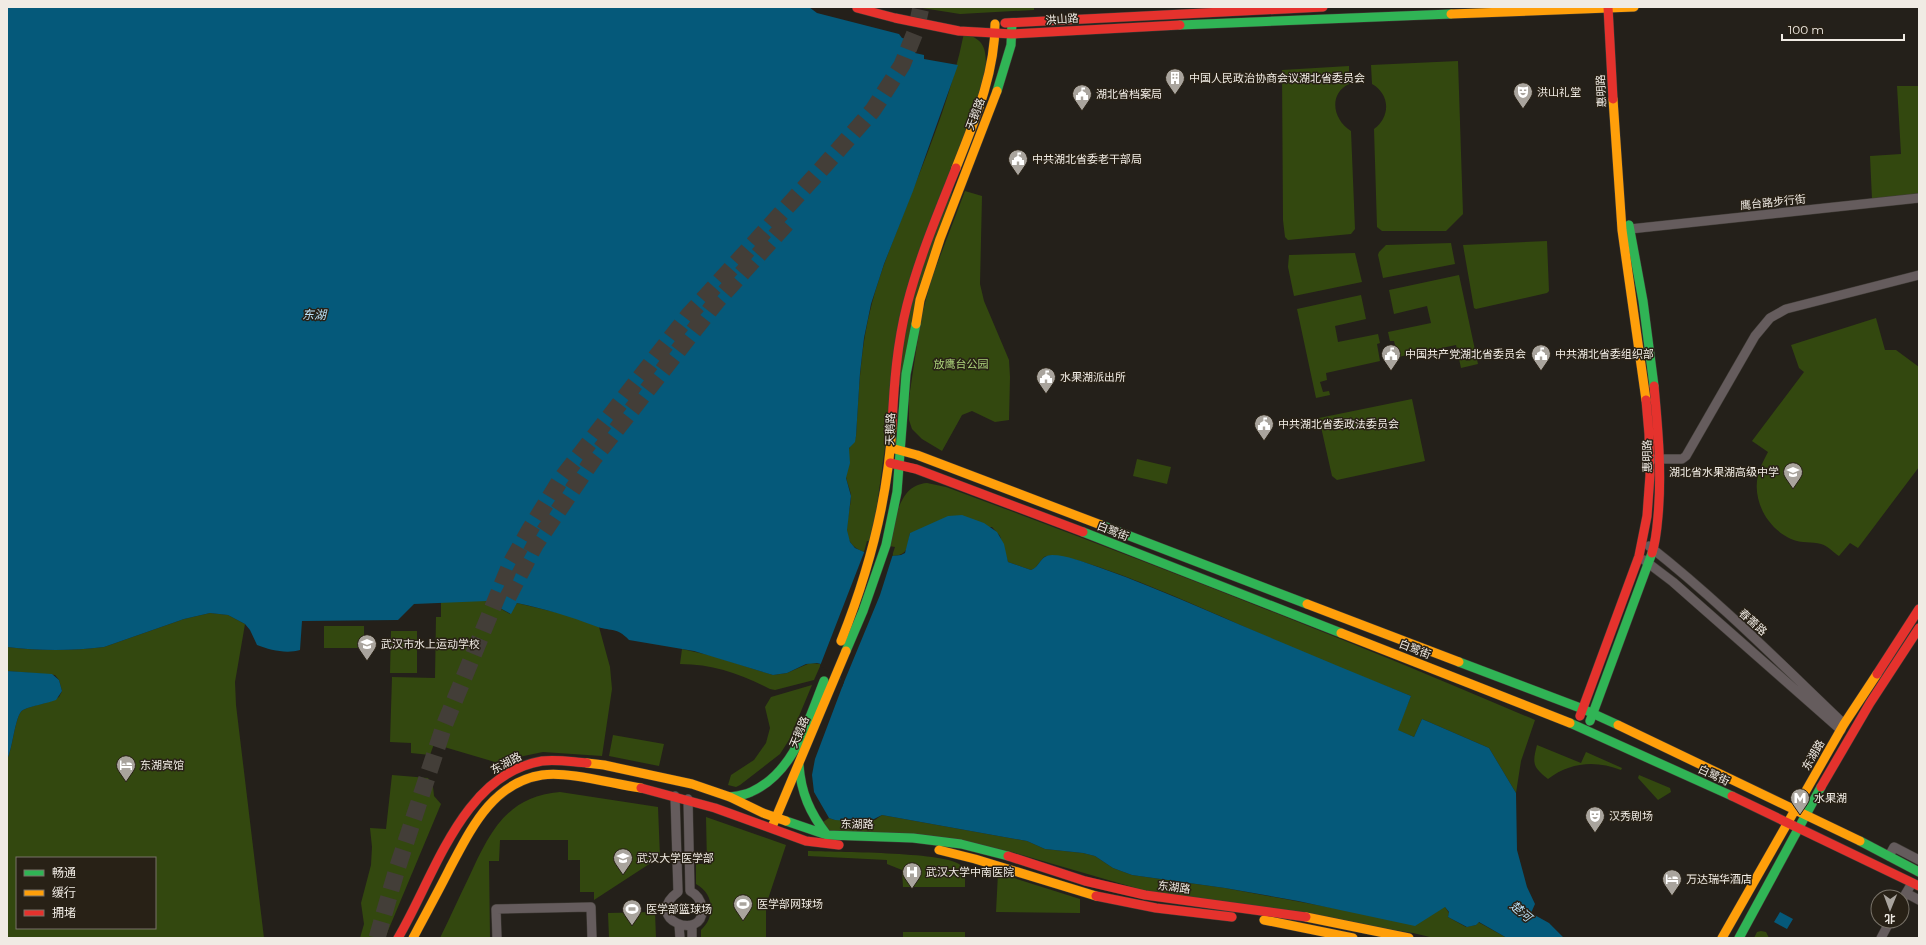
<svg xmlns="http://www.w3.org/2000/svg" width="1926" height="945" font-family="Montserrat,'Noto Sans SC',sans-serif">
  <rect width="100%" height="100%" fill="#24201a"/>
  <path fill="#33480f" fill-rule="evenodd" d="M916,7h118v3l-74,4z
    M964,33c20,7 22,14 22,34l-99,365 -15,110 -5,-1 -3,11c-28,-10 -13,-36 -13,-57 -1,-6 -4,-12 -5,-18 0,-5 2,-8 3,-12 1,-5 -1,-10 0,-16 1,-5 6,-7 7,-13 3,-45 4,-89 16,-133 10,-38 26,-74 40,-111 21,-52 41,-104 52,-159z
    M1458,61l5,153 -17,17h-64l-5,-4 -3,-98c17,-12 16,-35 -2,-45l-1,-19z
    M1349,66v18c-21,10 -16,36 2,47l4,98 -4,5 -63,6 -3,-3 -2,-17 -1,-150z
    M1897,86h22v109l-47,4 -2,-43 31,-2z
    M965,191l17,5 -2,88 4,17 25,59 1,17 -1,43 -14,2 -23,-11 -10,4 -20,36 -20,-12 -10,-10 -3,-9v-22l12,-80 10,-38z
    M1547,241l2,50 -2,2 -71,16 -2,-1 -11,-63z
    M1451,243l4,21 -72,14 -5,-23 1,-3 7,-7z
    M1355,253l7,29 -68,14 -6,-29 1,-12z
    M1459,275l19,89 -17,4 -5,-23 -58,12 -4,-16h-4l-2,-9 43,-9 -4,-17 -33,8 -5,-24z
    M1361,295l5,24 -31,7 3,16 40,-8 2,9 -3,1 3,17 -54,12 1,7 -7,2 3,10 6,-1 1,4 -14,3 -19,-89z
    M1876,318l9,32h11l23,17v100l-61,81 -8,-5 -11,13c-5,-3 -12,-11 -18,-12 -9,-3 -19,0 -30,-5 -24,-11 -39,-39 -33,-64 2,-8 6,-15 10,-23l-16,-11 52,-69 -5,-4 -8,-23z
    M1412,399l13,62 -88,19 -5,-4 -13,-58z
    M1137,459l34,8 -4,17 -34,-8z
    M927,483l19,4c198,73 395,150 589,233l-14,41 -5,32 -27,-45 -67,-29 -8,18 -17,-7 14,-34c-32,-13 -64,-25 -96,-38 -39,-16 -245,-115 -271,-101l-9,11 -4,2 -23,-8 -8,-26 -8,-9 -82,6c-3,14 -1,22 -18,23l3,-9 -6,-1c7,-24 8,-61 38,-63z
    M469,600l18,1 23,13 7,-11 50,12 32,12 11,40 2,22 -10,67 -59,-4 -48,10 -61,-18 -4,11 -19,-2v-10l-21,-1 2,-65 43,1 1,-61h5v-15z
    M210,613l18,2 17,9 -10,58 1,23 28,233h-257v-178c6,-12 8,-46 16,-50 12,-6 25,-6 36,-13l3,-6 -3,-11 -4,-5 -48,-4v-24c31,4 66,4 97,0l80,-28zM17,858h138v70h-138z
    M324,626h40v22h-40z
    M391,631h26v42h-27z
    M682,649l31,7 60,19 14,-2 23,-10 11,1 -7,16 -39,10 -5,-1c-29,-15 -57,-25 -90,-25z
    M812,685l-23,55 -9,14 -40,31 -4,2 -8,-2 3,-10 23,-15 12,-17 4,-15 -5,-21 6,-10z
    M613,735l51,9 -5,22 -50,-10z
    M1537,745l44,18 5,-11 36,16 -1,2c-25,-10 -51,-8 -73,9 -15,-12 -16,-15 -11,-34z
    M392,775l36,3 5,9 1,9 7,8 -56,134h-25l4,-14 -3,-21 10,-38 1,-18 -2,-19 16,1z
    M1639,775l31,13 1,4 -13,8 -20,-22z
    M560,792l98,15 2,50 -66,43v-8h-14v-32h-12v-20h-68l-1,21h-10l1,77h-50c10,-20 19,-41 29,-61 20,-43 37,-81 91,-85z
    M882,815l145,26 18,8 38,4 12,3 18,12 19,7 93,13 119,22 101,-3 4,6 -1,4 18,10 10,-2 2,-3 29,16h-73l-21,-5 -267,-42 -134,-39 -183,-21 -6,-9 6,-4 6,2h40z
    M706,817l80,28 -20,60v33h-65v-8c15,-14 13,-36 -5,-46v-20h11z
    M808,851c27,1 134,1 151,13 7,5 6,16 6,23h-62l-1,-17 -15,-6v-4l-79,-4z
    M998,873l82,26v14l-84,-1z
    M655,912l1,26h-47l-1,-25z
    M1761,931l5,1 3,6h-15l3,-6z
    M903,932h62v6h-62z"/>
  <path fill="#05597a" d="M7,7h802l8,6 82,21 3,4 15,3 -2,12 9,2v4l34,6 -45,126 -29,73 -13,40 -7,34 -4,35 -4,63 -1,6 -6,6 1,15 -4,15 5,18 -4,34 3,12 5,6 9,4 28,4 9,-1 4,-2 5,-20 38,-17 14,-1 22,8 13,9 7,12 4,18 23,8c9,-3 9,-15 21,-15 15,0 31,7 46,12 37,13 73,28 110,44 67,29 135,57 203,85l-13,34 16,7 8,-18 67,29 27,45 1,57 10,37 8,17 -4,9 18,10 15,15h-57l-28,-16 -3,3 -9,2 -19,-10 1,-5 -4,-5 -30,19 -117,-25 -73,-13 -93,-13 -19,-7 -18,-12 -12,-3 -38,-4 -18,-8 -145,-26 -14,7 -33,-2 -6,-2 -15,-26 -2,-17 3,-16 29,-77 -23,-18 -4,-1 -11,1 -19,9 -14,2 -79,-24 -65,-11c-13,-14 -19,-8 -34,-14 -26,-10 -50,-17 -78,-23l-6,11 -24,-13 -73,3 -16,16 -96,1 -2,29c-14,4 -30,0 -43,-5l-7,-15 -5,-6 -17,-9 -18,-2 -26,6 -80,28c-31,4 -66,4 -97,0z
    M7,671l45,3 7,6 3,11 -6,9c-10,4 -23,5 -33,10 -8,4 -10,38 -16,50z
    M1780,912l13,7 -6,10 -13,-7z"/>
  <path fill="#24201a" d="M865,550l28,4 -13,41 -38,92 -1,-1v-7l-21,-13z"/>
  <g fill="none" stroke-linecap="round" stroke-linejoin="round">
    <path stroke="#433e38" stroke-width="17" stroke-dasharray="17 8" stroke-linecap="butt" d="M508,597l27,-52 59,-87 123,-157 70,-78
      M377,938l20,-69 47,-143 67,-163 18,-32 32,-52 127,-163 137,-151 48,-55 29,-45 14,-35 5,-23"/>
    <defs>
      <path id="street" d="M1630,229l289,-31
        M1654,459h28l4,-3 69,-120 15,-18 16,-9 133,-34
        M1649,546c69,54 132,118 195,178
        M1644,560l29,22 168,148
        M675,796l3,96c-37,27 27,51 24,16 -1,-8 -6,-14 -12,-17l-2,-92
        M1889,856l5,-9 25,13
        M1906,893l13,7
        M1902,900l10,-17
        M679,925l1,13
        M692,925v13
        M497,938l-1,-29 95,-2 1,31
        M1881,938l9,-17"/>
      <path id="fast" d="M1180,25l271,-11
        M997,91l14,-46 1,-22
        M1629,225l14,76 11,85
        M1101,525l206,79
        M1083,532l258,101
        M846,651l17,-40 23,-66 11,-53 9,-118 10,-50
        M1459,662l124,47 35,16
        M1590,721l62,-168
        M1570,723l162,73
        M799,765c2,28 11,48 28,70
        M730,797c7,-1 15,-2 21,-5 43,-19 57,-71 73,-111
        M786,821l41,14 86,3 48,6 47,12
        M1860,841l59,31
        M1739,938l82,-151"/>
      <path id="slow" d="M1451,14l183,-7
        M1613,99l9,131 24,170
        M956,168c18,-46 39,-94 39,-144
        M916,324l4,-24 20,-61 57,-148
        M891,448l26,7 184,70
        M1307,604l152,58
        M1341,633l229,90
        M841,641c28,-70 47,-141 51,-216
        M1618,725l242,116
        M587,763l17,2 88,19 38,13 33,16 23,8
        M772,827l74,-176
        M939,850l36,9 121,37
        M1306,917l103,21
        M1264,920l89,18
        M413,938c12,-23 25,-46 37,-70 21,-39 42,-85 92,-93 27,-4 71,9 99,13
        M1722,938l122,-214 33,-50"/>
      <path id="jam" d="M1608,7l5,92
        M857,8l38,10 64,13 53,3 168,-9
        M1005,23l318,-16
        M892,425c2,-41 5,-81 15,-120 12,-47 31,-92 49,-137
        M890,463l26,6 167,63
        M1652,553c4,-12 5,-25 6,-37 4,-43 0,-87 -4,-130
        M1877,674l42,-65
        M1580,716l59,-160 8,-40 3,-41 -1,-41 -3,-34
        M1821,787l49,-84 49,-75
        M641,788l74,20 91,33 33,4
        M1732,796l187,90
        M1008,856l77,25 60,14 161,22
        M1096,896l60,12 76,9
        M398,938c36,-60 64,-164 144,-177 15,-2 30,1 45,2"/>
    </defs>
    <use href="#street" stroke="#403c37" stroke-width="10"/>
    <use href="#fast" stroke="#403c37" stroke-width="10"/>
    <use href="#slow" stroke="#403c37" stroke-width="10"/>
    <use href="#jam" stroke="#403c37" stroke-width="10"/>
    <use href="#street" stroke="#655c5d" stroke-width="9"/>
    <use href="#fast" stroke="#30b455" stroke-width="9"/>
    <use href="#slow" stroke="#ff9f0a" stroke-width="9"/>
    <use href="#jam" stroke="#e5322d" stroke-width="9"/>
  </g>
  <defs>
    <symbol id="building-pin" viewBox="-11 -11 22 30"><path d="M0 17L-7.5 6A9.5 9.5 0 1 1 7.5 6Z" fill="#a9a49d" stroke="#282116"/><path d="M-4-6H4V6H1V3H-1V6H-4ZM-2.5-4.3h1.7v1.8h-1.7ZM.8-4.3h1.7v1.8H.8ZM-2.5-1h1.7V.8h-1.7ZM.8-1h1.7V.8H.8Z" fill="#fff"/></symbol>
    <symbol id="theatre-pin" viewBox="-11 -11 22 30"><path d="M0 17L-7.5 6A9.5 9.5 0 1 1 7.5 6Z" fill="#a9a49d" stroke="#282116"/><path d="M-5-5.5Q0-4 5-5.5V0Q5 5 0 6Q-5 5-5 0ZM-3.3-2.5H-1v1.5H-3.3ZM1-2.5H3.3v1.5H1ZM-2.8 1Q0 5.5 2.8 1Z" fill="#fff"/></symbol>
    <symbol id="civic-pin" viewBox="-11 -11 22 30"><path d="M0 17L-7.5 6A9.5 9.5 0 1 1 7.5 6Z" fill="#a9a49d" stroke="#282116"/><path d="M-.6-6.5H3V-4.5H.6V-3L4-1V1h2V6H-6V1h2V-1L-.6-3ZM-1.2 2.5V6h2.4V2.5Z" fill="#fff"/></symbol>
    <symbol id="school-pin" viewBox="-11 -11 22 30"><path d="M0 17L-7.5 6A9.5 9.5 0 1 1 7.5 6Z" fill="#a9a49d" stroke="#282116"/><path d="M0-5L7-2L0 1L-7-2ZM-4 1L0 2.5L4 1V4Q0 6-4 4Z" fill="#fff"/></symbol>
    <symbol id="university-pin" viewBox="-11 -11 22 30"><path d="M0 17L-7.5 6A9.5 9.5 0 1 1 7.5 6Z" fill="#a9a49d" stroke="#282116"/><path d="M0-5L7-2L0 1L-7-2ZM-4 1L0 2.5L4 1V4Q0 6-4 4Z" fill="#fff"/></symbol>
    <symbol id="hotel-pin" viewBox="-11 -11 22 30"><path d="M0 17L-7.5 6A9.5 9.5 0 1 1 7.5 6Z" fill="#a9a49d" stroke="#282116"/><path d="M-6-4.5h1.5V1H6V5H4.5V3h-9V5H-6ZM-4 0a1.8 1.8 0 1 1 3.6 0ZM.5 0V-2.5h3Q6-2.5 6 0Z" fill="#fff"/></symbol>
    <symbol id="metro-pin" viewBox="-11 -11 22 30"><path d="M0 17L-7.5 6A9.5 9.5 0 1 1 7.5 6Z" fill="#a9a49d" stroke="#282116"/><path d="M-5.5 5V-5H-3L0 0L3-5H5.5V5H3V-.5L0 4L-3-.5V5Z" fill="#fff"/></symbol>
    <symbol id="hospital-pin" viewBox="-11 -11 22 30"><path d="M0 17L-7.5 6A9.5 9.5 0 1 1 7.5 6Z" fill="#a9a49d" stroke="#282116"/><path d="M-5-5h3v3.5h4V-5h3V5h-3V1.5h-4V5h-3Z" fill="#fff"/></symbol>
    <symbol id="stadium-pin" viewBox="-11 -11 22 30"><path d="M0 17L-7.5 6A9.5 9.5 0 1 1 7.5 6Z" fill="#a9a49d" stroke="#282116"/><path d="M0-5a6.5 5 0 1 0 0 10a6.5 5 0 1 0 0-10ZM-3.5-1.8h7v3.6h-7Z" fill="#fff"/></symbol>
  </defs>
  <g fill-rule="evenodd">
    <use href="#building-pin" x="1164" y="67" width="22" height="30"/>
    <use href="#theatre-pin" x="1512" y="81" width="22" height="30"/>
    <use href="#civic-pin" x="1071" y="83" width="22" height="30"/>
    <use href="#civic-pin" x="1007" y="148" width="22" height="30"/>
    <use href="#civic-pin" x="1380" y="343" width="22" height="30"/>
    <use href="#civic-pin" x="1530" y="343" width="22" height="30"/>
    <use href="#civic-pin" x="1035" y="366" width="22" height="30"/>
    <use href="#civic-pin" x="1253" y="413" width="22" height="30"/>
    <use href="#school-pin" x="1782" y="461" width="22" height="30"/>
    <use href="#university-pin" x="356" y="633" width="22" height="30"/>
    <use href="#hotel-pin" x="115" y="754" width="22" height="30"/>
    <use href="#metro-pin" x="1789" y="787" width="22" height="30"/>
    <use href="#theatre-pin" x="1584" y="805" width="22" height="30"/>
    <use href="#university-pin" x="612" y="847" width="22" height="30"/>
    <use href="#hospital-pin" x="901" y="861" width="22" height="30"/>
    <use href="#hotel-pin" x="1661" y="868" width="22" height="30"/>
    <use href="#stadium-pin" x="732" y="893" width="22" height="30"/>
    <use href="#stadium-pin" x="621" y="898" width="22" height="30"/>
  </g>
  <g text-anchor="middle" dominant-baseline="central" stroke-width="3" stroke-linejoin="round" paint-order="stroke">
    <g font-size="11" fill="#f0ebe4" stroke="#282116">
      <text transform="translate(1062 19) rotate(-4)">洪山路</text>
      <text transform="translate(1601 91) rotate(-93)">惠明路</text>
      <text transform="translate(975 114) rotate(-69)">天鹅路</text>
      <text transform="translate(1773 202) rotate(-6)">鹰台路步行街</text>
      <text transform="translate(890 429) rotate(-88)">天鹅路</text>
      <text transform="translate(1647 456) rotate(-91)">惠明路</text>
      <text transform="translate(1113 531) rotate(21)">白鹭街</text>
      <text transform="translate(1753 622) rotate(42)">春蕾路</text>
      <text transform="translate(1415 649) rotate(21)">白鹭街</text>
      <text transform="translate(799 732) rotate(-67)">天鹅路</text>
      <text transform="translate(1813 755) rotate(-60)">东湖路</text>
      <text transform="translate(506 763) rotate(-28)">东湖路</text>
      <text transform="translate(1714 775) rotate(25)">白鹭街</text>
      <text transform="translate(857 824) rotate(1)">东湖路</text>
      <text transform="translate(1174 887) rotate(7)">东湖路</text>
    </g>
    <g font-size="11" fill="#f0ebe4" stroke="#282116" text-anchor="start">
      <text x="1189" y="78">中国人民政治协商会议湖北省委员会</text>
      <text x="1537" y="92">洪山礼堂</text>
      <text x="1096" y="94">湖北省档案局</text>
      <text x="1032" y="159">中共湖北省委老干部局</text>
      <text x="1405" y="354">中国共产党湖北省委员会</text>
      <text x="1555" y="354">中共湖北省委组织部</text>
      <text x="1060" y="377">水果湖派出所</text>
      <text x="1278" y="424">中共湖北省委政法委员会</text>
      <text x="1779" y="472" text-anchor="end">湖北省水果湖高级中学</text>
      <text x="381" y="644">武汉市水上运动学校</text>
      <text x="140" y="765">东湖宾馆</text>
      <text x="1814" y="798">水果湖</text>
      <text x="1609" y="816">汉秀剧场</text>
      <text x="637" y="858">武汉大学医学部</text>
      <text x="926" y="872">武汉大学中南医院</text>
      <text x="1686" y="879">万达瑞华酒店</text>
      <text x="757" y="904">医学部网球场</text>
      <text x="646" y="909">医学部篮球场</text>
    </g>
    <g font-size="11" fill="#acd37a" stroke="#282116">
      <text x="961" y="364">放鹰台公园</text>
    </g>
    <g font-size="12" font-style="italic" fill="#b9dff5" stroke="#282116">
      <text x="314" y="314">东湖</text>
      <text transform="translate(1521 911) rotate(40)">楚河</text>
    </g>
  </g>
  <rect width="1926" height="945" fill="none" stroke="#f0ebe4" stroke-width="16"/>
  <rect x="16" y="857" width="140" height="72" fill="#282116" stroke="#787268"/>
  <rect x="24" y="870" width="20" height="6" fill="#30b455" stroke="#787268"/>
  <text x="52" y="877" font-size="12" fill="#f0ebe4">畅通</text>
  <rect x="24" y="890" width="20" height="6" fill="#ff9f0a" stroke="#787268"/>
  <text x="52" y="897" font-size="12" fill="#f0ebe4">缓行</text>
  <rect x="24" y="910" width="20" height="6" fill="#e5322d" stroke="#787268"/>
  <text x="52" y="917" font-size="12" fill="#f0ebe4">拥堵</text>
  <g transform="translate(1890 909) rotate(181)"><circle r="19" fill="#282116" stroke="#787268"/>
  <path d="M0-3L7 15L0 10L-7 15Z" fill="#a9a49d"/>
  <text y="-6" font-size="11" font-weight="bold" text-anchor="middle" fill="#f0ebe4">北</text>
  </g>
  <path d="M1782 34v6h122v-6" fill="none" stroke="#f0ebe4" stroke-width="2"/>
  <text x="1788" y="34" font-size="12" fill="#f0ebe4" stroke="#282116" stroke-width="3" paint-order="stroke">100 m</text>
</svg>
